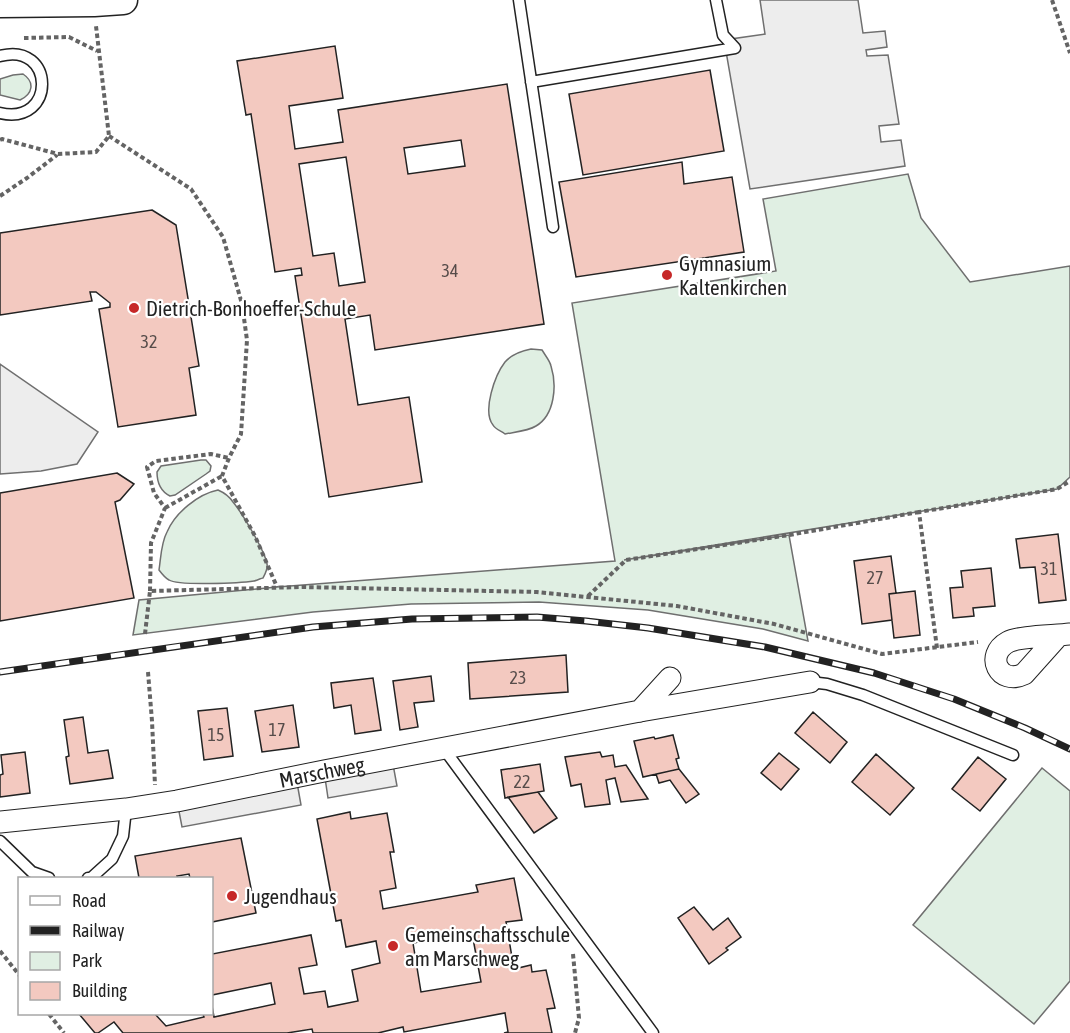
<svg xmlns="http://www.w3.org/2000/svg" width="1070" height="1033" font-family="'Asap Condensed',sans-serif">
  <rect width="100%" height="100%" fill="#fff"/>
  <path fill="#e0efe3" stroke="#6f6f6f" stroke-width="1.5" d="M23,74c12,8 10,20 -3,26l-20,-5v-16l13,-4z
    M908,174l13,44 49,64 100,-16v211l-13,12 -433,71 165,-25 19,106 -45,-12 -115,-19 -109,-8 -128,2 -98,8 -180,23 6,-35 138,-13 338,-26 -43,-258 204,-32 -13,-72z
    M531,349l11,1c3,5 8,11 9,16 6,19 4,49 -15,60 -8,5 -21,6 -31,8 -4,-3 -10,-5 -12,-9 -11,-14 2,-50 12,-63 7,-8 16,-11 26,-13z
    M201,460h5l5,6 -1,5 -4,3 -31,21 -5,1c-10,-5 -13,-14 -13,-24l4,-6z
    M218,490c7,3 11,6 15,12 9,11 32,49 34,62 1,5 -2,10 -4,14 -1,0 -8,3 -9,3 -13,2 -76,5 -85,-1 -4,-2 -7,-6 -10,-10 2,-13 2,-27 8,-38 8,-19 31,-38 51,-42z
    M1042,768l28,23v190l-36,43 -121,-99z"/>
  <path fill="#ededed" stroke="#6f6f6f" stroke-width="1.5" d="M760,0h98l5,33 22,-2 2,16 -21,3 1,6 21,-1 11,69 -20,2 2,16 20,-2 4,26 -155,23 -26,-149 41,-6z
    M0,364l98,68 -21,32 -36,7 -41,3z
    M392,759l5,27 -69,12 -4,-27z
    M296,777l5,28 -119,22 -5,-26z"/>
  <path fill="#f3c9c0" stroke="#222" stroke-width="1.5" fill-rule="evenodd" d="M335,46l8,52 -54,8 6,43 48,-7 -5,-32 169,-26 37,240 -169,26 -5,-35 -25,4 13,86 51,-8 13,85 -93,15 -34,-221 7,-1 -1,-7 -26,4 -24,-158 -5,1 -9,-54zM461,140l4,26 -57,8 -4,-26zM346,157l19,125 -26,4 -5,-33 -21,3 -14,-92z
    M710,70l14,81 -141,24 -14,-81z
    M682,162l2,22 48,-7 12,75 -168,25 -17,-95z
    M152,210l24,15 23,141 -10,2 7,47 -78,12 -19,-118 11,-2v-4l-14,-11h-6l2,9 -92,14v-82z
    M117,473l17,11 -14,16 -5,2 19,96 -134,23v-128z
    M1058,534l8,66 -27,3 -4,-36 -15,1 -4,-29z
    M891,556l5,37 -7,1 3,26 -30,4 -8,-63z
    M991,568l4,38 -22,2 1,8 -21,2 -3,-30 13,-1 -2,-16z
    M915,591l5,44 -26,3 -5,-44z
    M566,655l2,37 -98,7 -2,-36z
    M431,676l3,25 -20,2 4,24 -18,3 -7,-49z
    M373,678l8,52 -26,4 -4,-29 -17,3 -3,-25z
    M293,705l6,42 -37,5 -7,-41z
    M227,708l6,48 -29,4 -6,-49z
    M813,712l34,30 -17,21 -35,-30z
    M83,717l5,36 20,-3 5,28 -43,6 -4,-27 3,-1 -5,-36z
    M673,735l6,23 -3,1 3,10 -36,8 -9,-36 20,-4 1,2z
    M25,752l5,41 -30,4v-22l3,-1 -2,-19z
    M600,752l2,5 11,-2 2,12 11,-2 22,34 -27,3 -6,-24 -9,2 4,24 -25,3 -4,-23 -10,2 -6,-29z
    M779,753l20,16 -18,21 -20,-17z
    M876,754l38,34 -24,27 -38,-33z
    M978,757l28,22 -26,32 -28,-22z
    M540,764l4,27 -39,7 -4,-28z
    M679,769l20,25 -13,9 -16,-23 -11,3 -3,-9z
    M538,792l19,26 -23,15 -26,-36z
    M350,812l1,7 36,-6 7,39h-4l6,36 -16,3 3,18 95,-17 -2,-7 38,-7 8,42 -16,2 8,47 17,-4 1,7 14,-2 9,38 -8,1 5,24h-48l4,-1 -3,-19 -101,19 -1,-5 -25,6h-65l-1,-4 -25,4h-164l-9,-11 -16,11h-3l-16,-19h76l11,12 38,-9 -1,-3h9v-8l2,11 61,-13 -4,-21 -59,12v-41l99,-19 6,30 -18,3 5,26 21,-3 3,16 30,-6 -6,-31 28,-7 -4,-22 -30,6 -5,-27 -5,1 -19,-102zM472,933l9,49 -60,10 -8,-49z
    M241,838l15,75 -44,9v-44h-22l-1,-4 -12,2 1,2h-39l-4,-22z
    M694,907l19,23 15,-12 13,19 -15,11 2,2 -19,14 -31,-46z"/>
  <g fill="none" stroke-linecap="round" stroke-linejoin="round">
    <defs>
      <path id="lane" d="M519,0l34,227
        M0,56c55,-15 57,70 0,57
        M531,82l204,-34 -12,-13 -7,-35
        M810,682l17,2 36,11 150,60
        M444,749l209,284
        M0,841l32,31 17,6
        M88,878h3l21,-19 11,-23 3,-27"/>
      <g id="street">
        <path d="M1058,636l-34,38c-25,12 -40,-19 -16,-32 11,-6 48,-6 62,-8"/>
        <path d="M640,711l170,-29"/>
        <path id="s1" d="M0,822l126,-13 51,-8 147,-30 316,-60 30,-33"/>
      </g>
      <path id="secondary" d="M0,3l94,-1 29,-2"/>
    </defs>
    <use href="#lane" stroke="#222" stroke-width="13"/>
    <use href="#street" stroke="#222" stroke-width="23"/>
    <use href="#secondary" stroke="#222" stroke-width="31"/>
    <path stroke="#646464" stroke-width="4" stroke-dasharray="4.5 3" stroke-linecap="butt" d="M1052,0l18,53
      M24,38l45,-1 28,14
      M109,136l82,53 32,48 19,67 5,36 -6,94 -12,24 -7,18 33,60 22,51
      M0,140l2,-1 56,15 38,-2 13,-16 -13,-110
      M0,196l27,-18 30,-23
      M165,508l57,-32
      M150,591l1,-48 14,-35 -11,-15 -7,-26 9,-6 55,-7 18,4
      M588,596l38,-36 163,-25 130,-23
      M145,634l5,-43 153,-4 234,5 140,14 97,18 108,30 96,-12
      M937,648l-18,-136 138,-23 13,-8
      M148,672l4,49 3,64
      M0,951l20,25
      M573,954l6,64 -4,15
      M49,1014l15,19"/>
    <use href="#lane" stroke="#fff" stroke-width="10"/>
    <use href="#street" stroke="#fff" stroke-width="21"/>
    <use href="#secondary" stroke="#fff" stroke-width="28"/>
    <defs>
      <path id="rail" d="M0,672l313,-45 99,-8 125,-2 49,4 62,7 117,19 109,26 80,26 71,29 45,21"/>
    </defs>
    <use href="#rail" stroke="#222" stroke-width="7"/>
    <use href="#rail" stroke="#fff" stroke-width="4.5" stroke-dasharray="14" stroke-linecap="butt"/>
  </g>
  <g fill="#c62828" stroke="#fff" stroke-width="2">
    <circle cx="667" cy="275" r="6"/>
    <circle cx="134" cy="308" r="6"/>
    <circle cx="232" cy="896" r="6"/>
    <circle cx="393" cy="946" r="6"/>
  </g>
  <g text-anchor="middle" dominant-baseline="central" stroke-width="4.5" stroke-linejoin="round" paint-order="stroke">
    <g font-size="18" fill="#564c4a">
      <text x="450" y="270">34</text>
      <text x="149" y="341">32</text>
      <text x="1049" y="568">31</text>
      <text x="875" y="577">27</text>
      <text x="518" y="677">23</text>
      <text x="277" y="729">17</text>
      <text x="216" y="734">15</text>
      <text x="522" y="781">22</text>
    </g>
    <g font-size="21" fill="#222" stroke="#fff" text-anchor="start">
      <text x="679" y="263">Gymnasium<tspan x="679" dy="24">Kaltenkirchen</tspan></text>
      <text x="146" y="308">Dietrich-Bonhoeffer-Schule</text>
      <text x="244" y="896">Jugendhaus</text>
      <text x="405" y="934">Gemeinschaftsschule<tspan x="405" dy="24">am Marschweg</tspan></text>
    </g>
    <g font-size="21" fill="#222" stroke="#fff">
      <text stroke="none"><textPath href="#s1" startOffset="326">Marschweg</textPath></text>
    </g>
  </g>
  <rect x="18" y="877" width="195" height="138" fill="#ffffff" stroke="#a7a7a7" stroke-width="1.5"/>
  <rect x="30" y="896" width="30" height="9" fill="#ffffff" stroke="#a7a7a7" stroke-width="1.5"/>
  <text x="72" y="907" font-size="18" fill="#222222">Road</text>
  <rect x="30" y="926" width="30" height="9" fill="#222222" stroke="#a7a7a7" stroke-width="1.5"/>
  <text x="72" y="937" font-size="18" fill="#222222">Railway</text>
  <rect x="30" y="952" width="30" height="18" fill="#e0efe3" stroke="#a7a7a7" stroke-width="1.5"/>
  <text x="72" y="967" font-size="18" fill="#222222">Park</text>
  <rect x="30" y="982" width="30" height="18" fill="#f3c9c0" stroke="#a7a7a7" stroke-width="1.5"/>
  <text x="72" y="997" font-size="18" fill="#222222">Building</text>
</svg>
